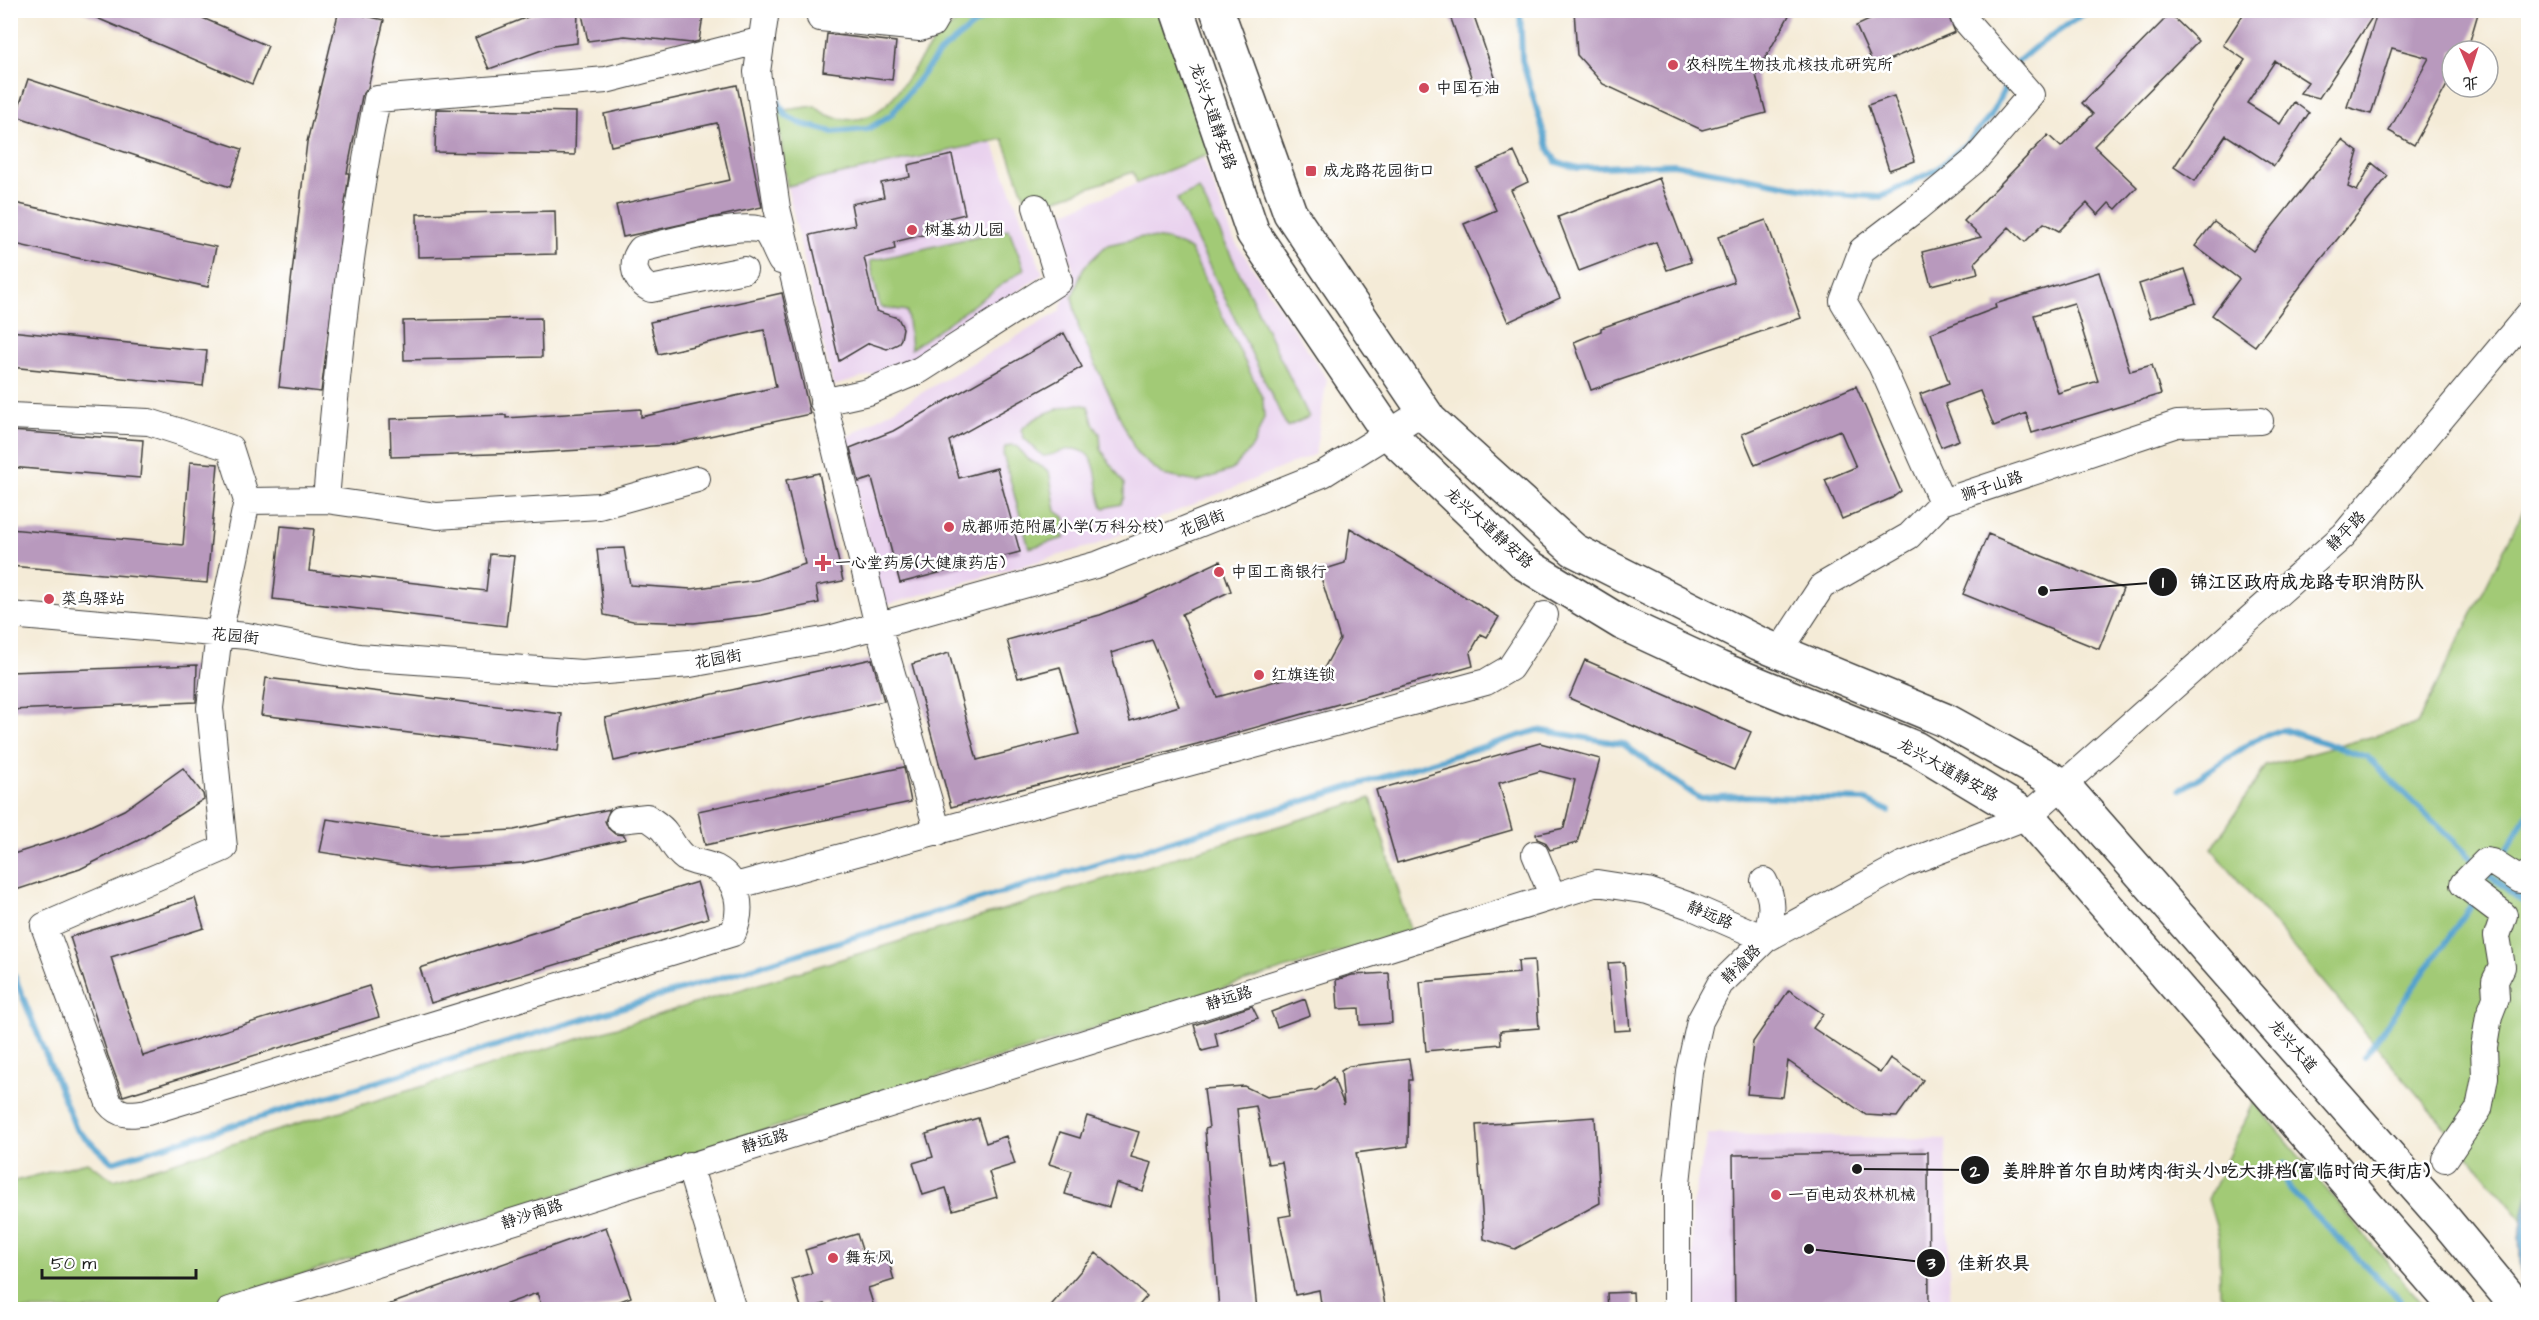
<svg xmlns="http://www.w3.org/2000/svg" width="2539" height="1320" font-family="'Architects Daughter','LXGW WenKai TC',sans-serif">
  <rect width="100%" height="100%" fill="#fff"/>
  <filter id="ink" filterUnits="userSpaceOnUse"><feTurbulence type="fractalNoise" baseFrequency=".0167" numOctaves="2"/><feDisplacementMap in="SourceGraphic" scale="12" xChannelSelector="R" yChannelSelector="G"/><feConvolveMatrix kernelMatrix="1 2 1 2 8 2 1 2 1" color-interpolation-filters="sRGB"/></filter>
  <filter id="wash" filterUnits="userSpaceOnUse"><feTurbulence type="fractalNoise" baseFrequency=".008" numOctaves="4" result="noise"/><feDisplacementMap in="SourceGraphic" scale="24" xChannelSelector="R" yChannelSelector="G"/><feGaussianBlur stdDeviation="1.35" result="paint"/><feColorMatrix in="noise" values="0 0 0 0 0 0 0 0 0 0 0 0 0 0 0 0 0 1.4 0 .05"/><feComposite in="paint" operator="in"/></filter>
  <g filter="url(#wash)">
    <rect width="100%" height="100%" fill="#f4ebd7"/>
    <path fill="#e9d2ee" d="M992,141l51,133 -127,88 -83,24 -46,-200z
      M1203,158l31,82 93,139 -12,75 -220,91 -212,61 -41,-166 218,-129 13,-42 -16,-54z
      M1708,1134l238,5 4,170 -254,1 -5,-101z"/>
    <path fill="#a2ca76" stroke="#5f7349" stroke-width="1.5" d="M977,11h186l49,142 -75,30 -4,-11 -104,37 -26,-70 -216,47 -10,-75 38,-5c8,8 16,12 28,13 46,7 64,-47 90,-76 13,-14 26,-24 44,-32z
      M1199,189l110,228 -22,10 -110,-228z
      M1009,229l15,40 -113,80 -4,-38 -27,-4 -10,-46z
      M1143,237l25,3 22,9 73,150 1,19 -11,28 -21,24 -35,12 -34,-7 -26,-21 -58,-125 -7,-32 12,-30 23,-22z
      M1079,404l9,2 6,19 6,9 1,15 23,35v13l-3,7 -17,4c-11,-15 0,-55 -29,-59 -12,-1 -20,7 -32,7l-19,-18 -3,-8c14,-15 38,-23 58,-26z
      M1010,445l7,1 9,12 23,13 7,40 8,6 2,6 -4,11 3,4 -36,10 -26,-94 2,-7z
      M2528,501v726l-316,-378 54,-83 151,-42z
      M1371,798l39,132 -1220,379 -179,1v-128l76,-20 27,18z
      M2254,1102l172,207h-186l-20,-15 -1,-58 -11,-37z"/>
    <path fill="#53a2cd" stroke="#385f74" stroke-width="1.5" d="M2528,1194v115h-5l-4,-71z"/>
    <g fill="none" stroke-linecap="round" stroke-linejoin="round">
      <path stroke="#53a2cd" stroke-width="6" d="M1520,10l2,50 26,87 8,15 22,6 96,-4 159,30 47,3 56,-27 31,-27 23,-26 19,-37
        M2014,65l20,-17 55,-38
        M770,86l16,30 16,8 30,8 36,-3 23,-14 49,-63 53,-42
        M2180,790l75,-50 28,-11 84,28 108,105
        M2500,861l28,-48
        M2484,871l44,35
        M10,973l4,2 62,154 36,33 1426,-432 85,14 76,54 42,-2 123,4 25,11
        M2364,1057l111,-157
        M2284,1164v15l7,12 108,108 5,11"/>
    </g>
    <g id="blocks">
      <path fill="#b899bd" fill-rule="evenodd" d="M78,10h106l84,36 -16,38z
        M339,10l45,10 -16,68 -6,8 -15,77h2l-28,219 -42,-5 28,-245z
        M545,10h33l-1,33 -24,3 -64,23 -14,-31z
        M581,10h123l-5,31 -8,2 -66,-7 -37,5z
        M1448,10h24l26,76 -21,8z
        M1574,10h218l-36,65 10,38 -64,17 -99,-46 -26,-29z
        M1891,10h55l9,22 -81,34 -18,-40z
        M2246,10h131l-58,88 -19,-5 8,-11 -33,-21 -28,42 33,21 14,-22 15,11 -35,53 -48,-31 -31,46 -21,-14 71,-107 -22,-15z
        M2378,10h101l-12,41h-15v25l-38,69 -25,-14 40,-73 -37,-10 -21,66 -24,-7z
        M2170,14l28,27 -104,105 43,41 -21,22 -7,-6 -11,12 -11,-12 -28,28 -15,-8 -19,19 -16,-15 -34,35 3,11 -47,12 -9,-33 59,-15 -17,-16 84,-86 13,12 32,-33 -11,-11z
        M827,34l69,8 -4,38 -69,-9z
        M28,79l214,70 -12,38 -214,-71z
        M737,85l25,122 -139,30 -7,-32 114,-25 -13,-57 -106,23 -7,-32z
        M1894,96l21,65 -26,9 -21,-65z
        M436,109l140,3 -1,43 -140,-3z
        M2342,140l16,12 -10,35 9,4 15,-28 16,13 -73,91 -60,79 -43,-31 27,-36 -44,-33 19,-24 39,29z
        M1514,152l14,30 -17,8 49,108 -52,24 -44,-98 32,-14 -19,-41z
        M952,155l13,59 -37,9 3,10 -37,9 1,7 -31,8 12,54 22,7 5,10 -2,11 -3,5 -11,5 -18,-6 -30,18 -29,-126 45,-10 -4,-21 33,-7 -3,-14 29,-6 -2,-12z
        M1659,178l32,84 -24,8 -11,-28 -77,29 -21,-54z
        M10,202l206,45 -8,40 -198,-44z
        M555,211l1,43 -138,3 -1,-43z
        M1766,220l35,98 -210,72 -17,-48 27,-11v-3l133,-46 -16,-45z
        M2185,269l11,34 -46,15 -11,-34z
        M2099,272l31,99 22,-6 9,29 -129,39 -6,-20 -32,13 -14,-35 -35,13 14,36 -18,7 -21,-53 29,-11 -18,-50 65,-25 -1,-4zM2074,303l24,78 -40,12 -24,-78z
        M782,293l28,121 -141,31 -140,8 -138,4 -1,-38 116,-4v3l135,-9v8l135,-30 -12,-57 -106,24 -8,-32z
        M541,318l1,39 -138,3 -1,-39z
        M10,331l197,20 -4,35 -193,-19z
        M1064,333l18,34 -133,74 10,37 38,-10 23,84 -120,31 -28,-105 -13,4 -9,-34 43,-17z
        M1856,386l45,105 -9,7 -50,21 -17,-39 31,-13 -16,-37 -85,35 -13,-31z
        M10,431l133,9 -3,38 -130,-11z
        M190,462l28,2 -11,119 -197,-17v-37l173,16z
        M819,473l24,108 -27,5 3,17 -57,12 -68,8 -61,-2 -29,-6 -7,-66 27,-1 6,37 61,4 66,-9 48,-16 -19,-84z
        M281,526l33,3 -5,42 177,20 4,-37 24,2 -8,70 -233,-27z
        M1350,528l149,89 -12,20 -6,-3 -11,19 3,13 -276,78 -246,63 -39,-143 37,-11 28,107 102,-26 -19,-67 -42,11 -11,-38 93,-25 36,-14 84,-40 11,30 -49,23 35,83 107,-29 16,-29 -21,-68 26,-8zM1152,640l27,66 -49,15 -19,-68z
        M1988,534l135,55 -24,60 -136,-55z
        M872,659l12,42 -270,60 -9,-43z
        M1585,660l166,72 -17,38 -165,-72z
        M197,665l-1,37 -186,8v-38z
        M266,678l296,36 -4,37 -297,-36z
        M1540,743l60,16 -23,84 -27,7 -5,-8 -8,-3 -1,-5 28,-6 11,-48 -35,-9 -41,12 13,47 -115,33 -21,-73z
        M904,767l7,35 -206,43 -7,-34z
        M183,768l20,26 1,5 -61,39 -63,31 -70,23v-37l57,-18 57,-27z
        M610,809l-5,12 3,7 7,6 9,1 2,4 -103,24 -95,6 -108,-17 7,-33 102,15 85,-4z
        M697,882l11,36 -277,85 -11,-35z
        M195,898l9,30 -93,29 32,99 226,-70 10,31 -256,79 -15,-40 -38,-119z
        M1534,960l5,68 -39,3 1,13 -75,7 -6,-69 99,-9 -1,-12z
        M1624,962l6,68 -16,1 -6,-68z
        M1389,973l3,50 -32,2 -1,-17 -21,1 -2,-29 16,-5z
        M1789,990l34,24 -10,14 67,45 10,-15 33,22 -26,37 -31,-2 -78,-54 -5,36 -36,-3 6,-52z
        M1305,999l5,16 -33,12 -6,-15z
        M1252,1006l6,12 -43,15 3,14 -16,4 -8,-26z
        M1409,1059l3,21h-3l-1,66 -52,7 30,157h-64l-3,-20 -24,5 -16,-78 12,-2 -9,-53 -14,2 -12,-58 -19,3 20,201h-38l-14,-181 4,-1 -5,-39 40,-3 23,11 49,-7 17,-13 11,28 -3,-34 8,-5z
        M1087,1116l52,16 -8,25 21,6 -9,28 -27,-8 -7,24 -44,-13 7,-23 -23,-7 11,-32 20,6z
        M1595,1117l5,86 -85,46 -31,-10 -8,-114z
        M978,1118l8,25 20,-7 9,28 -26,8 8,25 -44,13 -7,-22 -23,7 -10,-32 20,-6 -7,-23z
        M1928,1152l1,158h-194l-2,-155z
        M606,1227l25,70 -35,13h-53l-6,-17 -47,17h-108v-3z
        M857,1234l8,25 21,-7 8,28 -26,8 7,22h-49l-1,-6 -23,6 -10,-31 20,-6 -7,-23z
        M1096,1253l51,43 -12,14h-88z
        M1633,1292l1,18h-26l-1,-17z"/>
    </g>
  </g>
  <g filter="url(#ink)">
    <use href="#blocks" fill-opacity="0" stroke="#3c3b38" stroke-width="1.5"/>
    <g fill="none" stroke-linecap="round" stroke-linejoin="round">
      <defs>
        <path id="minor" d="M766,10l-9,62 20,136 101,418 60,206
          M821,10l-1,8 100,10 12,-4 8,-14
          M744,270l-93,19c-16,-8 -22,-25 -10,-40 21,-5 109,-30 124,-17 6,5 11,21 16,29
          M823,402l45,-10 52,-22 139,-89 -23,-74
          M10,416l139,6 81,26 17,53 -28,133 -9,74 14,140 -180,78 65,177c10,13 22,12 38,9l586,-179c10,-23 7,-52 -17,-65 -10,-5 -22,-5 -31,-10 -10,-7 -13,-17 -20,-26 -4,-6 -12,-10 -18,-15l-27,3
          M326,500c11,-134 25,-268 51,-401l229,-19 156,-40
          M247,501l79,-1 111,16 162,-10 98,-27
          M1942,502l-61,-137 -38,-64 19,-51 55,-42 58,-48 56,-65 -66,-75 -4,-10
          M10,615l237,21 112,21 223,16 108,-9 139,-25 270,-75 224,-90 101,-63
          M1779,652l43,-66 87,-50 33,-34 235,-78 83,-3
          M1535,854l18,43
          M735,886l751,-204 24,-14 35,-53
          M2445,1159l34,-50 6,-32 -1,-30 5,-31 7,-18 -1,-17 7,-14 -5,-31 7,-21 -41,-31 23,-23 6,1 28,18 8,-6
          M689,1165l44,145
          M230,1310l1367,-427 51,8 42,15 76,33c5,-23 10,-36 -2,-58
          M1677,1310v-127l12,-112 11,-50 20,-37 46,-45 136,-74 126,-49 316,-281 184,-220"/>
        <path id="major" d="M1177,10l76,223 136,201 136,130 97,59 97,45 196,80 113,68 430,494
          M1217,10l73,203 140,207 144,130 184,93 189,78 116,64 384,437 73,88"/>
      </defs>
      <use href="#minor" stroke="#3c3b38" stroke-width="28"/>
      <use href="#major" stroke="#3c3b38" stroke-width="36"/>
      <use href="#minor" stroke="#fff" stroke-width="26"/>
      <use href="#major" stroke="#fff" stroke-width="33"/>
    </g>
  </g>
  <g fill="#d1495b" stroke="#fff" stroke-width="2">
    <circle cx="1673" cy="65" r="6"/>
    <circle cx="1424" cy="88" r="6"/>
    <rect x="1305" y="165" width="12" height="12" rx="3"/>
    <circle cx="912" cy="230" r="6"/>
    <circle cx="949" cy="527" r="6"/>
    <path d="M820 554h6v6h6v6h-6v6h-6v-6h-6v-6h6z"/>
    <circle cx="1219" cy="572" r="6"/>
    <circle cx="49" cy="599" r="6"/>
    <circle cx="1259" cy="675" r="6"/>
    <circle cx="1776" cy="1195" r="6"/>
    <circle cx="833" cy="1258" r="6"/>
  </g>
  <g text-anchor="middle" dominant-baseline="central" stroke-width="5" stroke-linejoin="round" paint-order="stroke">
    <g font-size="16" fill="#1c1c1c" stroke="#fff" text-anchor="start">
      <text x="1685" y="65">农科院生物技术核技术研究所</text>
      <text x="1436" y="88">中国石油</text>
      <text x="1323" y="171">成龙路花园街口</text>
      <text x="924" y="230">树基幼儿园</text>
      <text x="961" y="527">成都师范附属小学(万科分校)</text>
      <text x="835" y="563">一心堂药房(大健康药店)</text>
      <text x="1231" y="572">中国工商银行</text>
      <text x="61" y="599">菜鸟驿站</text>
      <text x="1271" y="675">红旗连锁</text>
      <text x="1788" y="1195">一百电动农林机械</text>
      <text x="845" y="1258">舞东风</text>
    </g>
    <g font-size="16" fill="#1c1c1c" stroke="#fff">
      <text transform="translate(1213 116) rotate(71)">龙兴大道静安路</text>
      <text transform="translate(1992 486) rotate(-18)">狮子山路</text>
      <text transform="translate(1202 523) rotate(-22)">花园街</text>
      <text transform="translate(1489 528) rotate(42)">龙兴大道静安路</text>
      <text transform="translate(2346 531) rotate(-46)">静平路</text>
      <text transform="translate(235 636) rotate(6)">花园街</text>
      <text transform="translate(718 659) rotate(-10)">花园街</text>
      <text transform="translate(1948 770) rotate(29)">龙兴大道静安路</text>
      <text transform="translate(1710 915) rotate(23)">静远路</text>
      <text transform="translate(1741 964) rotate(-45)">静渝路</text>
      <text transform="translate(1229 998) rotate(-17)">静远路</text>
      <text transform="translate(2293 1046) rotate(49)">龙兴大道</text>
      <text transform="translate(765 1141) rotate(-17)">静远路</text>
      <text transform="translate(532 1214) rotate(-18)">静沙南路</text>
    </g>
  </g>
  <path fill="none" stroke="#1c1c1c" stroke-width="2" d="M2043 591L2163 582M1857 1169L1975 1170M1809 1249L1931 1263"/>
  <g fill="#1c1c1c" stroke="#fff" stroke-width="2">
    <circle cx="2043" cy="591" r="6"/>
    <circle cx="1857" cy="1169" r="6"/>
    <circle cx="1809" cy="1249" r="6"/>
    <circle cx="2163" cy="582" r="15"/>
    <circle cx="1975" cy="1170" r="15"/>
    <circle cx="1931" cy="1263" r="15"/>
  </g>
  <g font-size="18" text-anchor="middle" font-weight="bold" fill="#fff">
    <text x="2163" y="588">1</text>
    <text x="1975" y="1177">2</text>
    <text x="1931" y="1269">3</text>
  </g>
  <g font-size="18" text-anchor="middle" font-weight="bold" fill="#1c1c1c" stroke="#fff" stroke-width="5" stroke-linejoin="round" paint-order="stroke">
    <text x="2307" y="588">锦江区政府成龙路专职消防队</text>
    <text x="2216" y="1177">姜胖胖首尔自助烤肉·街头小吃大排档(富临时尚天街店)</text>
    <text x="1994" y="1269">佳新农具</text>
  </g>
  <rect width="2539" height="1320" fill="none" stroke="#fff" stroke-width="36"/>
  <g transform="translate(2470 69) rotate(177)"><circle r="28" fill="#ffffff" stroke="#a4a4a4" stroke-width="1.5"/>
  <path d="M0-4.5L10 22L0 15L-10 22Z" fill="#d1495b"/>
  <text y="-9" font-size="16" font-weight="bold" text-anchor="middle" fill="#1c1c1c">北</text>
  </g>
  <path d="M42 1269v9h154v-9" fill="none" stroke="#1c1c1c" stroke-width="3"/>
  <text x="51" y="1269" font-size="18" fill="#1c1c1c" stroke="#ffffff" stroke-width="4.5" paint-order="stroke">50 m</text>
</svg>
